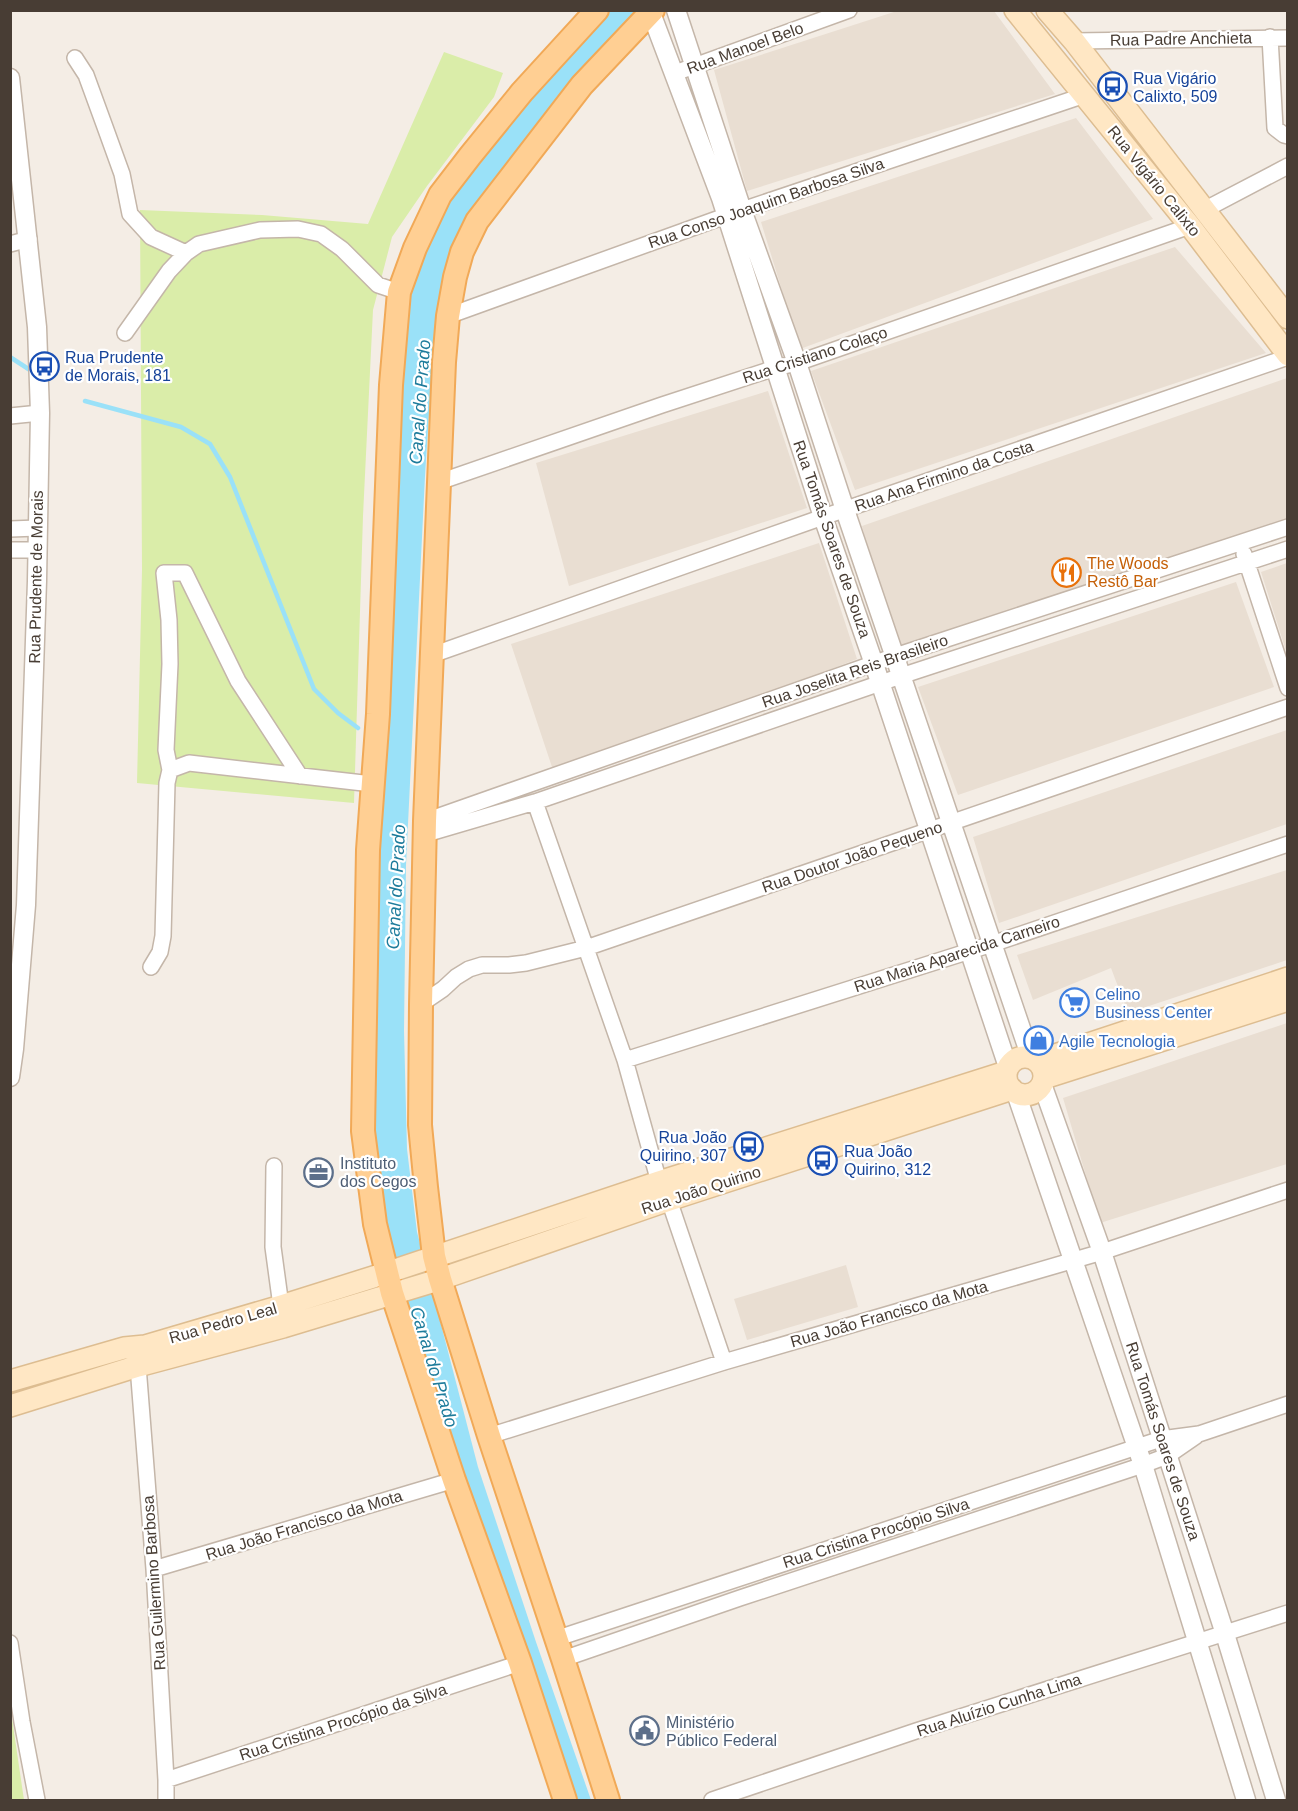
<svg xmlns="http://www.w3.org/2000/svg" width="1298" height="1811" font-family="Arial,sans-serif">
  <rect width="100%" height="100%" fill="#f4ede5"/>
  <path fill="#e9ded2" d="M897,11h97l61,83 -308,97 -33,-121z
    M1076,118l77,101 -353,130 -39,-127z
    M1175,247l91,106 -411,137 -44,-119z
    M1287,378v142l-392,136 -33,-130z
    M768,391l39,117 -238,78 -33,-123z
    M819,543l38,116 -302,117 -44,-132z
    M1287,563h1l-1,91 -26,-82z
    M1236,582l38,105 -316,108 -40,-108z
    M1287,730v94l-288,99 -26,-86z
    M1287,870v90l-159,53 -17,-45 -78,32 -16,-45z
    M1287,1023v141l-187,59 -37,-125z
    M846,1265l12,42 -111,33 -13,-41z"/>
  <path fill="#daeda9" d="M444,52l59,21 -9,24 -67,89 -35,51 -19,73 -10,206 -9,287 -217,-20 5,-213 -2,-360 122,5 106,9z
    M10,1705l14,95h-13z"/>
  <path fill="#9ae1f8" d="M610,11h34l-178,221 -23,49 -9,54 -9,141 -19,389 -2,166 3,118 10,83 61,235 58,175 55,158h-20l-189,-569 -9,-73 3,-347 31,-524 30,-71 60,-83z"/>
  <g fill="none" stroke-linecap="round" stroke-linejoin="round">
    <path stroke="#9ae1f8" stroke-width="4.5" d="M10,357l23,15
      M85,401l96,26 29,17 20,33 84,212 24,24 20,15"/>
    <defs>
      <path id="minor" d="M1270,37l5,91 9,7 4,1
        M1074,41l214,-3
        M75,58l11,17 19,52 17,47 8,40 21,23 35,16
        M675,73l174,-63
        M1204,210l84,-44
        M10,244l19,-5
        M448,316l294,-106 343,-115
        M125,333l44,-62 17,-18 13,-9 61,-14 38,-1 23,5 21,15 36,36 21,7
        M10,416l30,-3
        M439,482l223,-77 113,-37 22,-5 393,-137
        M10,529l28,-1
        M10,550h27
        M1244,554l44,134
        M432,655l391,-138 465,-160
        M170,770l19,-7 183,21
        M535,802l90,258 34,122
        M425,821l470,-165 393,-129
        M426,834l109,-32 366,-126 387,-127
        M151,967l9,-15 3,-16 4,-153 3,-13 -4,-20 4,-86 -1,-44 -5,-47h21l53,108 62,95
        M421,1004l22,-15 13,-12 13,-8 13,-4h27l17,-2 60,-15 702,-241
        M625,1060l367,-116 296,-100
        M274,1166l-1,81 8,59
        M669,1200l55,162
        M138,1366l16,203 12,211v20
        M489,1436l235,-74 378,-110 186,-62
        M154,1569l300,-89
        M555,1639l606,-200 38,-5 89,-30
        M10,1643l12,79 15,78
        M563,1659l177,-61 403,-133 24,-9 29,-20
        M166,1780l354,-117
        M712,1800l204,-69 372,-118"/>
      <path id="tertiary" d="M676,10l66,200 55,153 48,147 186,548
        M651,13l70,185 102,319 51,147 134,403
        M10,78l27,249 3,86 -3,168 -11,324 -12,144 -4,28
        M1042,1084l60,168 123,382 51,166
        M1016,1093l127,372 103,335"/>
      <path id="secondary" d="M1015,10l175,216 98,129
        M1047,10l27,31 214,277
        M1006 1076a19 19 0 1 1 38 0a19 19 0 1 1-38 0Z
        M1037,1061l251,-83
        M1044,1078l244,-78
        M10,1381l114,-33 21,-2 136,-40 105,-33 273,-91 347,-110
        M10,1406l128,-40 145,-39 152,-46 234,-81 343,-111"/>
      <path id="primary" d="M565,1800l-45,-137 -66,-183 -62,-187 -17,-69 -12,-93 5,-281 10,-136 13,-329 8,-93 16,-44 25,-53 30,-39 52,-64 75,-82
        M608,1800l-45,-141 -74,-223 -49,-157 -6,-23 -8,-69 -6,-62 1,-121 4,-183 19,-459 4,-46 7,-39 7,-25 15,-31 105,-136 71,-75"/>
    </defs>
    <use href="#minor" stroke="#c4b6a9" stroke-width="18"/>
    <use href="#tertiary" stroke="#c4b6a9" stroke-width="21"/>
    <use href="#secondary" stroke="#ddbd91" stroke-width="24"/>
    <use href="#primary" stroke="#f1a957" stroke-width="26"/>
    <use href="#minor" stroke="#fff" stroke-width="15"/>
    <use href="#tertiary" stroke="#fff" stroke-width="18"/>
    <use href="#secondary" stroke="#ffe7c4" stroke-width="21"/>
    <use href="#primary" stroke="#ffcf93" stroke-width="22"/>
  </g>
  <defs>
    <symbol id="bus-ring" viewBox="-11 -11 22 22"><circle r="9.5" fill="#fff" stroke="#1a4fb4" stroke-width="1.5"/><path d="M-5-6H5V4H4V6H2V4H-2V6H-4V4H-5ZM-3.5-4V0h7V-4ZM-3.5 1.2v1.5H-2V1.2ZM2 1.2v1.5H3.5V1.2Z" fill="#1a4fb4"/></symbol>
    <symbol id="restaurant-ring" viewBox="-11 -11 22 22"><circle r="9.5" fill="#fff" stroke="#e8710a" stroke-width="1.5"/><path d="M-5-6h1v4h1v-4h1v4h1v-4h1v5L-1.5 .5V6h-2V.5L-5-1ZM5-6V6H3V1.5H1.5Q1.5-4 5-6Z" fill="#e8710a"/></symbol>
    <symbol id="supermarket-ring" viewBox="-11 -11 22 22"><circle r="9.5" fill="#fff" stroke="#3f7fe0" stroke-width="1.5"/><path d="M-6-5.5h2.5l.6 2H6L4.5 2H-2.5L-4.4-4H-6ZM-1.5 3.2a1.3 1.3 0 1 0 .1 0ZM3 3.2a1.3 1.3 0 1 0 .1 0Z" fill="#3f7fe0"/></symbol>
    <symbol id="shop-ring" viewBox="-11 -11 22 22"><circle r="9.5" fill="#fff" stroke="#3f7fe0" stroke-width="1.5"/><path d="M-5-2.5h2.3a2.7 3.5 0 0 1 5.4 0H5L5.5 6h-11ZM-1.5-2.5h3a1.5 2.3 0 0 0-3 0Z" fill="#3f7fe0"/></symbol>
    <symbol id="office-ring" viewBox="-11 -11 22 22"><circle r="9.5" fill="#fff" stroke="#5c6f8a" stroke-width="1.5"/><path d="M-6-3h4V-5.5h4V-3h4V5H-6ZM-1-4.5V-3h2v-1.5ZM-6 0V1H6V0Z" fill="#5c6f8a"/></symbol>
    <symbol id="civic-ring" viewBox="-11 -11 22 22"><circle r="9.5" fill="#fff" stroke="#5c6f8a" stroke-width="1.5"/><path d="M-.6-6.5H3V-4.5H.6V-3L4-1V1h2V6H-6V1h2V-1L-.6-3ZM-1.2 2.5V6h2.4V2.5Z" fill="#5c6f8a"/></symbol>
  </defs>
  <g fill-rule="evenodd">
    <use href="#bus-ring" x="1096" y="70" width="33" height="33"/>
    <use href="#bus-ring" x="28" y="350" width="33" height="33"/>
    <use href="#restaurant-ring" x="1050" y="556" width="33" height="33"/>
    <use href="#supermarket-ring" x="1058" y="986" width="33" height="33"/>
    <use href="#shop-ring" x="1022" y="1024" width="33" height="33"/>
    <use href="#bus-ring" x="732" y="1130" width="33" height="33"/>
    <use href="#bus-ring" x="806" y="1144" width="33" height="33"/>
    <use href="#office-ring" x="302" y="1156" width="33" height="33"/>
    <use href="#civic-ring" x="628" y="1714" width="33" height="33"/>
  </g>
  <g text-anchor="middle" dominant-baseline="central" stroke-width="4.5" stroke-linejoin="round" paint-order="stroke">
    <g font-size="16" fill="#483d34" stroke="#fff">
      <text transform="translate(1181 39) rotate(-1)">Rua Padre Anchieta</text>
      <text transform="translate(745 48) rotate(-20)">Rua Manoel Belo</text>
      <text transform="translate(1154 181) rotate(51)">Rua Vigário Calixto</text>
      <text transform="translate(766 203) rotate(-19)">Rua Conso Joaquim Barbosa Silva</text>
      <text transform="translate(815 355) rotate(-18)">Rua Cristiano Colaço</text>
      <text transform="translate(944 476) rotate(-19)">Rua Ana Firmino da Costa</text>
      <text transform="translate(832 539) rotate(71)">Rua Tomás Soares de Souza</text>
      <text transform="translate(36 577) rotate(-89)">Rua Prudente de Morais</text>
      <text transform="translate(855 671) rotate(-19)">Rua Joselita Reis Brasileiro</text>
      <text transform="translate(852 857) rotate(-19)">Rua Doutor João Pequeno</text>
      <text transform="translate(957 954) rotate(-18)">Rua Maria Aparecida Carneiro</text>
      <text transform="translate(701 1190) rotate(-18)">Rua João Quirino</text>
      <text transform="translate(889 1314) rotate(-16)">Rua João Francisco da Mota</text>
      <text transform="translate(223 1323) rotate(-16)">Rua Pedro Leal</text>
      <text transform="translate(1163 1441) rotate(72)">Rua Tomás Soares de Souza</text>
      <text transform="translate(304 1525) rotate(-17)">Rua João Francisco da Mota</text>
      <text transform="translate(876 1533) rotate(-18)">Rua Cristina Procópio Silva</text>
      <text transform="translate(154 1583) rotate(-94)">Rua Guilermino Barbosa</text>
      <text transform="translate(999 1705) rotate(-18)">Rua Aluízio Cunha Lima</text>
      <text transform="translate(343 1722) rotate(-18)">Rua Cristina Procópio da Silva</text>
    </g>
    <g font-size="16" fill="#164399" stroke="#fff" text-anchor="start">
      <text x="1133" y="78">Rua Vigário<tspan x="1133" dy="18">Calixto, 509</tspan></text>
      <text x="65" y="357">Rua Prudente<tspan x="65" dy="18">de Morais, 181</tspan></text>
      <text x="727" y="1137" text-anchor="end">Rua João<tspan x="727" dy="18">Quirino, 307</tspan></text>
      <text x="844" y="1151">Rua João<tspan x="844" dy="18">Quirino, 312</tspan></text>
    </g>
    <g font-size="16" fill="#c56008" stroke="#fff" text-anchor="start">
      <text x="1087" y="563">The Woods<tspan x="1087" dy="18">Restô Bar</tspan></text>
    </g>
    <g font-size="16" fill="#366cbe" stroke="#fff" text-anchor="start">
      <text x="1095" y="994">Celino<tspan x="1095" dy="18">Business Center</tspan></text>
      <text x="1059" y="1041">Agile Tecnologia</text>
    </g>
    <g font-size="16" fill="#4e5e75" stroke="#fff" text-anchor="start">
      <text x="340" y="1163">Instituto<tspan x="340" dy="18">dos Cegos</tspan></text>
      <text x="666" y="1722">Ministério<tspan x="666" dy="18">Público Federal</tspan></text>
    </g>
    <g font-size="18" font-style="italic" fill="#1e7c9c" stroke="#fff">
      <text transform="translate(420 402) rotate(-86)">Canal do Prado</text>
      <text transform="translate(396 887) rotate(-87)">Canal do Prado</text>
      <text transform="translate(434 1367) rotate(73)">Canal do Prado</text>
    </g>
  </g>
  <rect width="1298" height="1811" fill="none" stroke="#483d34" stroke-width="24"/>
</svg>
